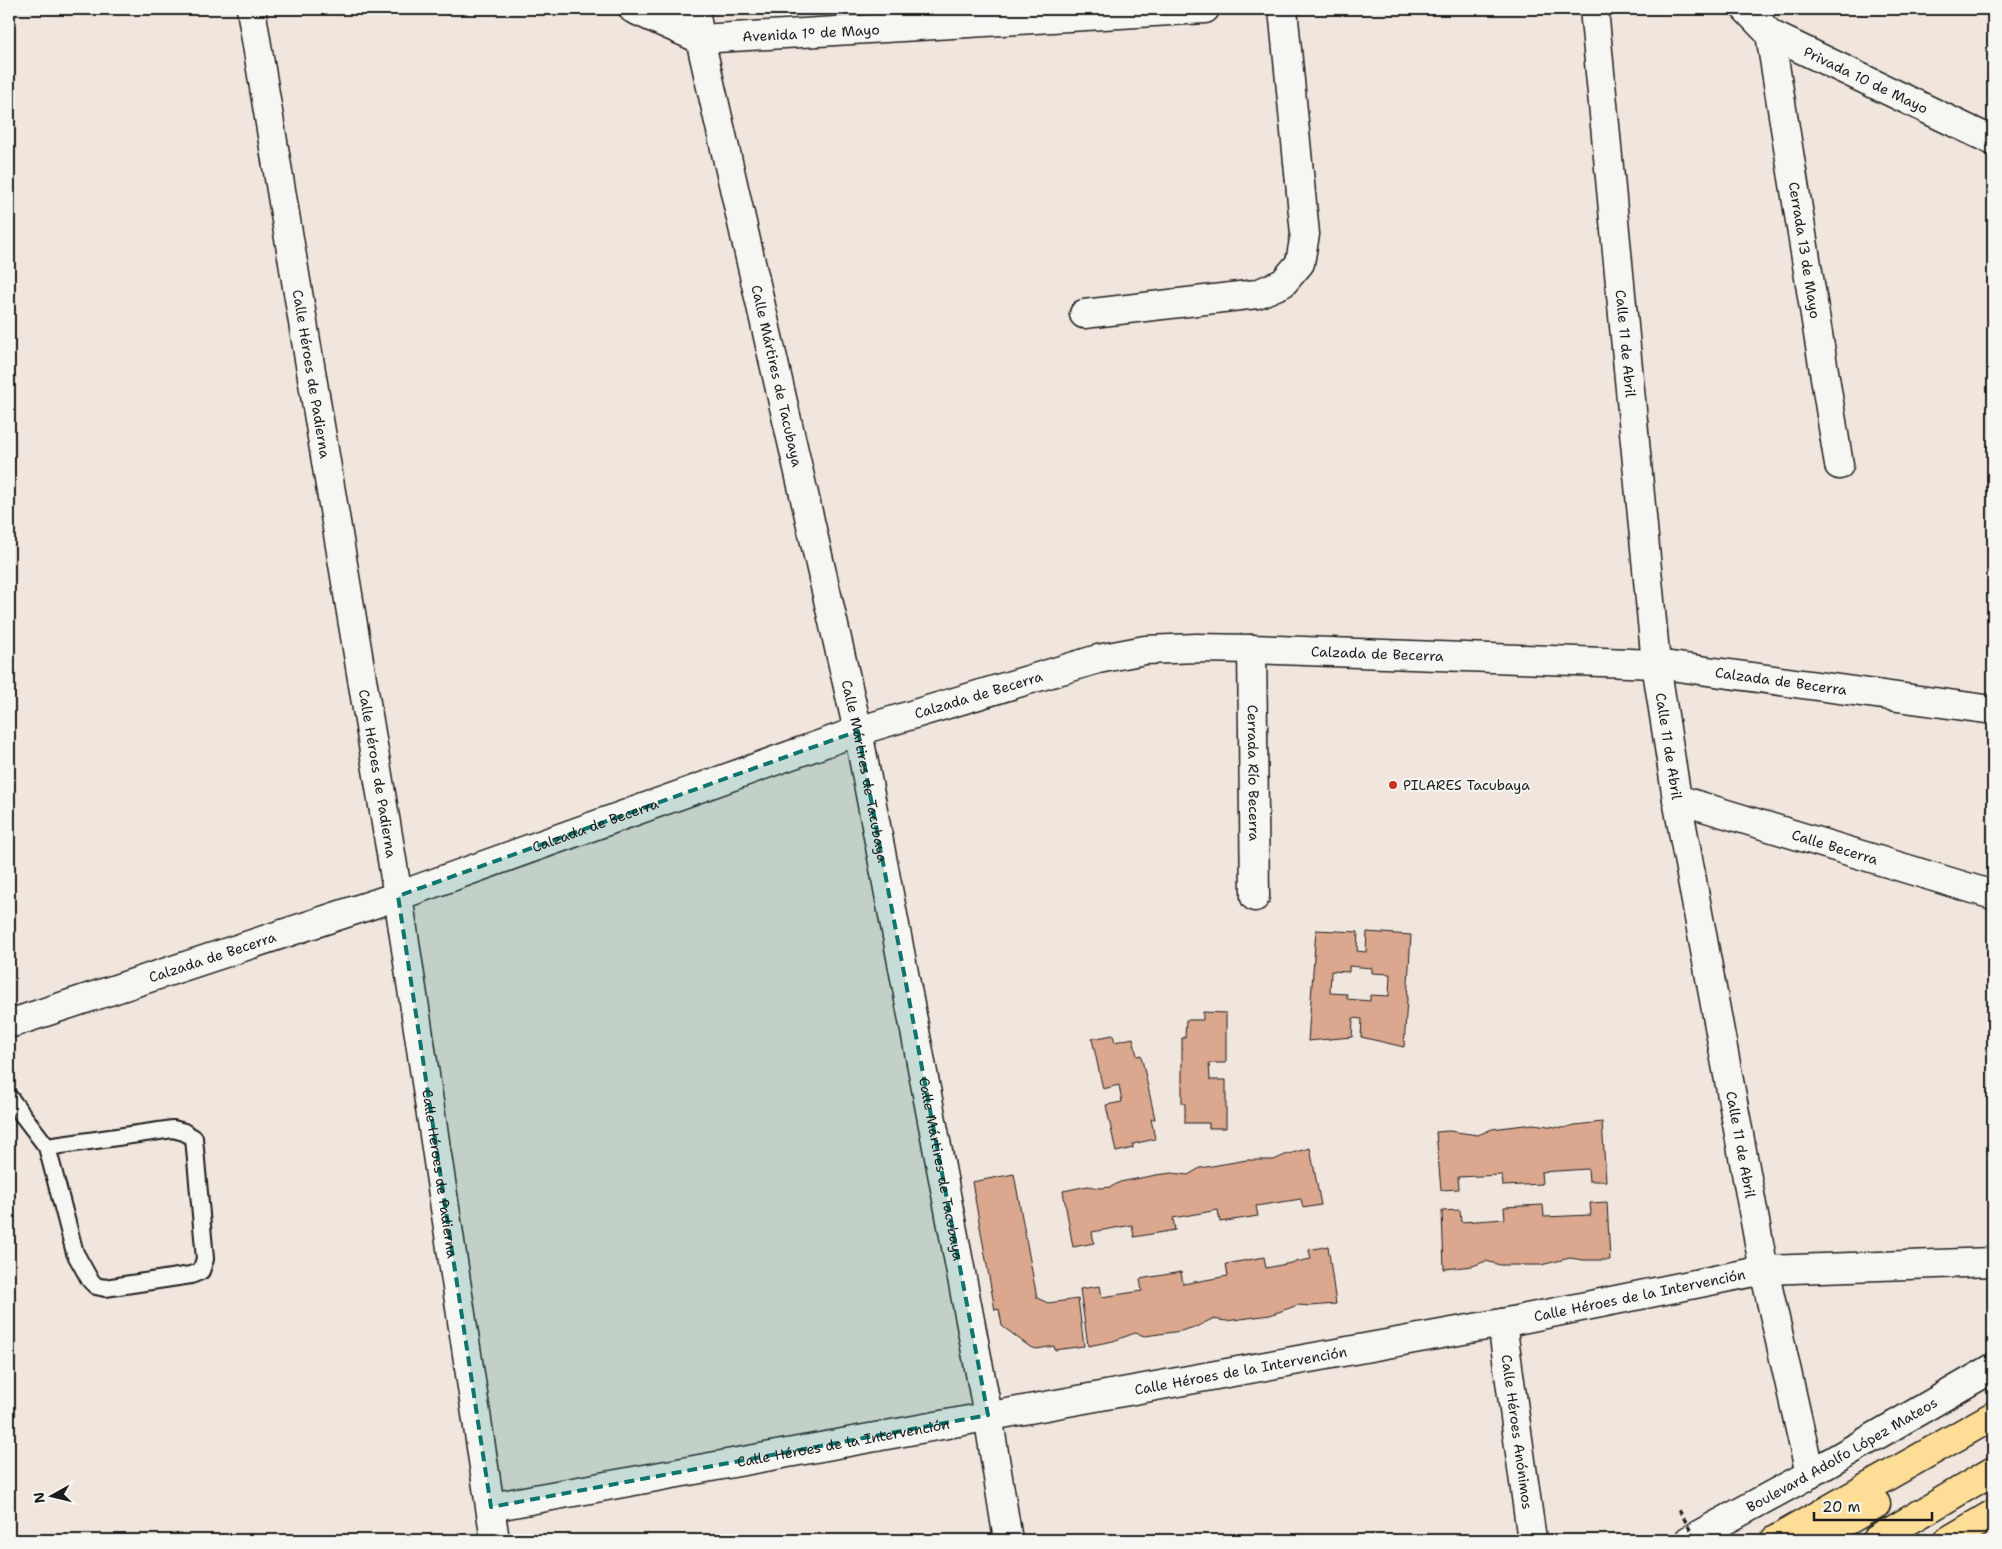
<svg xmlns="http://www.w3.org/2000/svg" width="2002" height="1549" font-family="'Shantell Sans',sans-serif">
  <rect width="100%" height="100%" fill="#f1e6de"/>
  <filter id="ink" filterUnits="userSpaceOnUse"><feTurbulence type="fractalNoise" baseFrequency=".02" numOctaves="2"/><feDisplacementMap in="SourceGraphic" scale="10" xChannelSelector="R" yChannelSelector="G"/><feConvolveMatrix kernelMatrix="1 2 1 2 8 2 1 2 1" color-interpolation-filters="sRGB"/></filter>
  <g filter="url(#ink)">
    <path fill="#dba88f" stroke="#1c1c1c" fill-rule="evenodd" d="M1316,930l42,2 -1,19 9,1 1,-20 44,3 -7,112 -43,-10 1,-18 -9,-1 -1,19 -44,4zM1349,966l23,2v5l18,1 -1,22 -19,-1v6l-23,-2v-5l-17,-1 1,-22 18,1z
      M1203,1012l23,1v50h-17l1,17h16v48h-17v-5h-24v-19l-3,-1v-65h3l1,-18h17z
      M1113,1035l2,7 18,-4 4,18 4,-1 14,64h-4l4,20 -22,5v4l-17,4 -10,-47 16,-3 -3,-17 -16,4 -11,-50z
      M1602,1122l4,59h-17l-1,-12 -47,3 1,12 -39,2 -1,-11 -44,2 1,12 -18,1 -5,-58 13,-1 29,4 14,-6 41,-5 30,4 12,-3z
      M1310,1148l11,57 -18,3 -2,-9 -45,7 2,10 -38,6 -2,-12 -45,8 2,12 -41,7 -2,-12 -40,7 2,11 -21,4 -10,-56 25,-5 12,2 11,-1 9,-5 36,-7 16,-2 16,2 12,-7 47,-8h27l11,-5z
      M1014,1174l23,124 11,5 30,-4 6,47 -29,4 -1,-4 -17,3 -7,-2 -28,-21 -3,-17 -4,1 -23,-128z
      M1607,1202l3,58h-27l-13,-2 -29,7h-41l-14,-4 -13,5 -29,3 -2,-58 18,-1 1,12 44,-3 -1,-12 39,-2 1,12 47,-2 -1,-12z
      M1328,1246l8,58 -26,2 -12,-1 -28,10 -44,6 -14,-2 -14,7 -17,5 -36,5 -10,-3 -22,8 -25,5 -8,-57 20,-3 2,11 40,-6 -2,-12 41,-7 2,12 45,-8 -2,-12 38,-7 2,11 45,-9 -2,-9z"/>
    <g fill="none" stroke-linecap="round" stroke-linejoin="round">
      <defs>
        <path id="lane" d="M9,1097l38,50 28,106 15,27 6,6 9,2 86,-13 10,-4 4,-12 -11,-121 -10,-6 -11,-3 -126,18"/>
        <g id="street">
          <path id="s1" d="M251,9l147,887 97,644"/>
          <path d="M633,9l67,30 505,-30"/>
          <path id="s2" d="M695,9l5,30 158,692 130,684 20,125"/>
          <path id="s3" d="M1746,9l24,25 223,107"/>
          <path id="s4" d="M1770,34l69,431"/>
          <path d="M1084,314l173,-20 26,-11 17,-20 5,-29 -22,-225"/>
          <path id="s5" d="M1252,649l3,248"/>
          <path id="s6" d="M1677,799l316,96"/>
          <path id="s7" d="M1502,1323l30,217"/>
          <path id="s8" d="M491,1507l1011,-184 262,-53 229,-8"/>
        </g>
        <g id="secondary">
          <path id="s9" d="M1594,9l62,655 21,135 87,471 46,204"/>
          <path id="s10" d="M9,1024l389,-128 460,-165 240,-72 47,-9 52,-2 55,1 404,15 337,46"/>
          <path id="s11" d="M1689,1540l121,-66 183,-106"/>
        </g>
        <path id="highway" d="M1775,1540l218,-124
          M1815,1540l61,-36
          M1876,1540l117,-69
          M1949,1540l44,-26"/>
      </defs>
      <use href="#lane" stroke="#1c1c1c" stroke-width="20"/>
      <use href="#street" stroke="#1c1c1c" stroke-width="31"/>
      <use href="#secondary" stroke="#1c1c1c" stroke-width="31"/>
      <use href="#highway" stroke="#1c1c1c" stroke-width="31"/>
      <use href="#lane" stroke="#f6f6f2" stroke-width="16"/>
      <use href="#street" stroke="#f6f6f2" stroke-width="28"/>
      <use href="#secondary" stroke="#f6f6f2" stroke-width="28"/>
      <use href="#highway" stroke="#fedd96" stroke-width="28"/>
      <path stroke="#1c1c1c" stroke-width="3" stroke-dasharray="5 4" stroke-linecap="butt" d="M1679,1510l17,30"/>
    </g>
  </g>
  <path fill="#0f766e" fill-opacity="0.2" stroke="#0f766e" stroke-width="4" stroke-dasharray="10 6" stroke-linejoin="round" d="M858,731l130,684 -497,92 -93,-611z"/>
  <circle fill="#c8321e" stroke="#f6f6f2" stroke-width="2" cx="1393" cy="785" r="5"/>
  <g text-anchor="middle" dominant-baseline="central" stroke-width="4" stroke-linejoin="round" paint-order="stroke">
    <g font-size="14" fill="#1c1c1c" stroke="#f6f6f2">
      <text transform="translate(811 33) rotate(-3)">Avenida 1º de Mayo</text>
      <text stroke="none"><textPath href="#s3" startOffset="141">Privada 10 de Mayo</textPath></text>
      <text stroke="none"><textPath href="#s4" startOffset="219">Cerrada 13 de Mayo</textPath></text>
      <text stroke="none"><textPath href="#s9" startOffset="336">Calle 11 de Abril</textPath></text>
      <text stroke="none"><textPath href="#s1" startOffset="370">Calle Héroes de Padierna</textPath></text>
      <text stroke="none"><textPath href="#s2" startOffset="376">Calle Mártires de Tacubaya</textPath></text>
      <text stroke="none"><textPath href="#s10" startOffset="1429">Calzada de Becerra</textPath></text>
      <text stroke="none"><textPath href="#s10" startOffset="1834">Calzada de Becerra</textPath></text>
      <text stroke="none"><textPath href="#s10" startOffset="1024">Calzada de Becerra</textPath></text>
      <text stroke="none"><textPath href="#s9" startOffset="741">Calle 11 de Abril</textPath></text>
      <text stroke="none"><textPath href="#s2" startOffset="781">Calle Mártires de Tacubaya</textPath></text>
      <text stroke="none"><textPath href="#s5" startOffset="124">Cerrada Río Becerra</textPath></text>
      <text stroke="none"><textPath href="#s1" startOffset="775">Calle Héroes de Padierna</textPath></text>
      <text stroke="none"><textPath href="#s10" startOffset="619">Calzada de Becerra</textPath></text>
      <text stroke="none"><textPath href="#s6" startOffset="165">Calle Becerra</textPath></text>
      <text stroke="none"><textPath href="#s10" startOffset="214">Calzada de Becerra</textPath></text>
      <text stroke="none"><textPath href="#s9" startOffset="1146">Calle 11 de Abril</textPath></text>
      <text stroke="none"><textPath href="#s2" startOffset="1186">Calle Mártires de Tacubaya</textPath></text>
      <text stroke="none"><textPath href="#s1" startOffset="1180">Calle Héroes de Padierna</textPath></text>
      <text stroke="none"><textPath href="#s8" startOffset="1168">Calle Héroes de la Intervención</textPath></text>
      <text stroke="none"><textPath href="#s8" startOffset="762">Calle Héroes de la Intervención</textPath></text>
      <text stroke="none"><textPath href="#s7" startOffset="110">Calle Héroes Anónimos</textPath></text>
      <text stroke="none"><textPath href="#s8" startOffset="358">Calle Héroes de la Intervención</textPath></text>
      <text stroke="none"><textPath href="#s11" startOffset="175">Boulevard Adolfo López Mateos</textPath></text>
    </g>
    <g font-size="14" fill="#1c1c1c" stroke="#f6f6f2" text-anchor="start">
      <text x="1403" y="785">PILARES Tacubaya</text>
    </g>
  </g>
  <rect width="2002" height="1549" fill="none" stroke="#f6f6f2" stroke-width="30"/>
  <rect x="15" y="15" width="1972" height="1519" fill="none" stroke="#1c1c1c" stroke-width="2" filter="url(#ink)"/>
  <g transform="translate(52 1496) rotate(262)" stroke="#f6f6f2" stroke-width="4" paint-order="stroke">
  <path d="M0-4L9 19L0 12L-9 19Z" fill="#1c1c1c"/>
  <text y="-8" font-size="14" font-weight="bold" text-anchor="middle" fill="#1c1c1c">N</text>
  </g>
  <path d="M1814 1512v8h118v-8" fill="none" stroke="#1c1c1c" stroke-width="2.5"/>
  <text x="1822" y="1512" font-size="15" fill="#1c1c1c" stroke="#f6f6f2" stroke-width="4" paint-order="stroke">20 m</text>
</svg>
